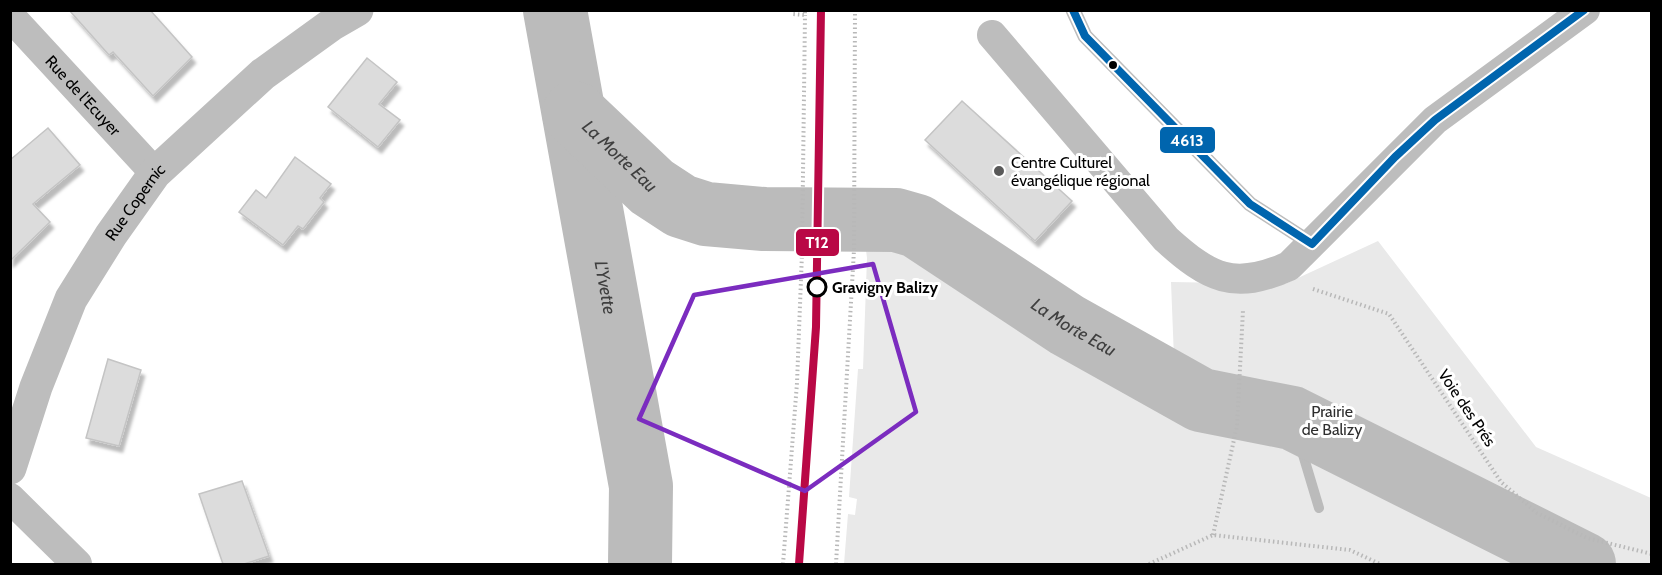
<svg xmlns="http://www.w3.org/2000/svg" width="1662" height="575" font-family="Cabin,sans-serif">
  <defs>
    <filter id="shadow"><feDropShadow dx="3.5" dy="6" stdDeviation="1.5" flood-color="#0004"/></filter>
  </defs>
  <rect width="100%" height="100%" fill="#fff"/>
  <path fill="#e9e9e9" d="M864,234l42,4 189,127 81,44 -5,-127 114,2 93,-43 158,206 115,51v66h-807l4,-50 7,1 2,-16 -8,-2 9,-128h5l4,-111z"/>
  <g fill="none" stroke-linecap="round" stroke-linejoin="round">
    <path stroke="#bbb" stroke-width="10" d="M1292,418l27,90"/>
    <g stroke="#bbb" stroke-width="64">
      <path id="s1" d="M555,10l86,476 -1,78"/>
      <path id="s2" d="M574,113l78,74 29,19 25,8 58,5 132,1 21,6 150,99 134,75 91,18 292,146"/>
    </g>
  </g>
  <path fill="#dcdcdc" stroke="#c4c4c4" stroke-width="1.5" filter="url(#shadow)" d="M69,10h81l42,47 -39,39 -40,-44 -4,3z
    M367,58l30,24 -18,22 21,16 -22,27 -50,-40z
    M962,101l110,100 -37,40 -110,-101z
    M48,128l32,37 -47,39 17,18 -40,39v-101z
    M295,157l36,27 -11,14 4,4 -21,27 -5,-3 -15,19 -44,-33 17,-22 10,8z
    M108,359l33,11 -22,76 -33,-8z
    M242,481l27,75 -25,8h-21l-24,-70z"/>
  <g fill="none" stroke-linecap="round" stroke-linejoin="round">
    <path stroke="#b8b8b8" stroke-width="4" stroke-dasharray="1.5 3" stroke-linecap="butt" d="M792,10l1,4 12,1v-5
      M865,10h12
      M1313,289l76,25 112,168 36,31 50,25 65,16
      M1213,535l24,-109 6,-116
      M783,564l14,-181 5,-130 3,-238
      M836,564l18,-314 1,-240
      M1149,564l64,-29 137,15 30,14"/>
    <path stroke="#bdbdbd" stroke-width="15" d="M1073,10l12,26 165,168 62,40"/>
    <g stroke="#bdbdbd" stroke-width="30">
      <path id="s3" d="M10,16l145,157"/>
      <path d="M992,35l174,204c43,39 68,52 123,27l146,-146 150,-110"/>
      <path d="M10,498l67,66"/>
    </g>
    <path stroke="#bdbdbd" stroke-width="33" id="s4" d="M10,468l26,-81 35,-88 40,-64 44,-62 108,-99 68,-49 26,-15"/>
    <defs>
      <path id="bus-1" d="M1073,10l12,26 165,168 62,40 83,-87 40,-37 149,-110"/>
    </defs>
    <use href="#bus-1" stroke="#fff" stroke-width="12"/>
    <use href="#bus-1" stroke="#0065ae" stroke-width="8"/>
    <defs>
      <path id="tram-1" d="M799,564l17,-237 5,-317"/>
    </defs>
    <use href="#tram-1" stroke="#fff" stroke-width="12"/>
    <use href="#tram-1" stroke="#b90845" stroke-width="8"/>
  </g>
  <path fill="none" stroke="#7b2cbf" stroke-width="4.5" stroke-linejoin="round" d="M873,264l43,148 -111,79 -166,-72 55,-124z"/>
  <circle fill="#000" stroke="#fff" stroke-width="2" cx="1113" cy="65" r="5"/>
  <circle fill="#595959" stroke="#fff" stroke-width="2" cx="999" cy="171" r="6"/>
  <circle fill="#fff" stroke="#000" stroke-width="3" cx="817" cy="287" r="9"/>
  <g text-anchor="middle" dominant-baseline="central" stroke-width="6" stroke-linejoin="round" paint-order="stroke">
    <g font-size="16" fill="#000" stroke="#fff">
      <text stroke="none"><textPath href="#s3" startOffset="108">Rue de l'Ecuyer</textPath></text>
      <text stroke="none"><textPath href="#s4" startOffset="296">Rue Copernic</textPath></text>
      <text transform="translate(1467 408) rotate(56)">Voie des Prés</text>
    </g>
    <g font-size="16" fill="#000" stroke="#fff" text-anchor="start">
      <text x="1011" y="162">Centre Culturel<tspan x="1011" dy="18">évangélique régional</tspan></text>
    </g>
    <g font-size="16" font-weight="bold" fill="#000" stroke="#fff" text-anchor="start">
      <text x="832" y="287">Gravigny Balizy</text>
    </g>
    <g font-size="16" fill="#2e2e2e" stroke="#fff">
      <text x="1332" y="411">Prairie<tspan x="1332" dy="18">de Balizy</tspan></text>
    </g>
    <g font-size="18" font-style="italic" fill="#3f3f3f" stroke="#fff">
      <text stroke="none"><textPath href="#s2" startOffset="63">La Morte Eau</textPath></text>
      <text stroke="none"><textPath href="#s1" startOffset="282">L'Yvette</textPath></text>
      <text stroke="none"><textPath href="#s2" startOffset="567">La Morte Eau</textPath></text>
    </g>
  </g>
  <g stroke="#fff" stroke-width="2">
    <rect x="1159" y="126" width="57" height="28" rx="6" fill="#0065ae"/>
    <rect x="795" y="228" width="45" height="29" rx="6" fill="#b90845"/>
  </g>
  <g font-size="16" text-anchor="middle" font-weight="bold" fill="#fff">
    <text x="1187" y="146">4613</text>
    <text x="817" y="248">T12</text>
  </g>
  <rect width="1662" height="575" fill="none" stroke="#000000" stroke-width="24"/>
</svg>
